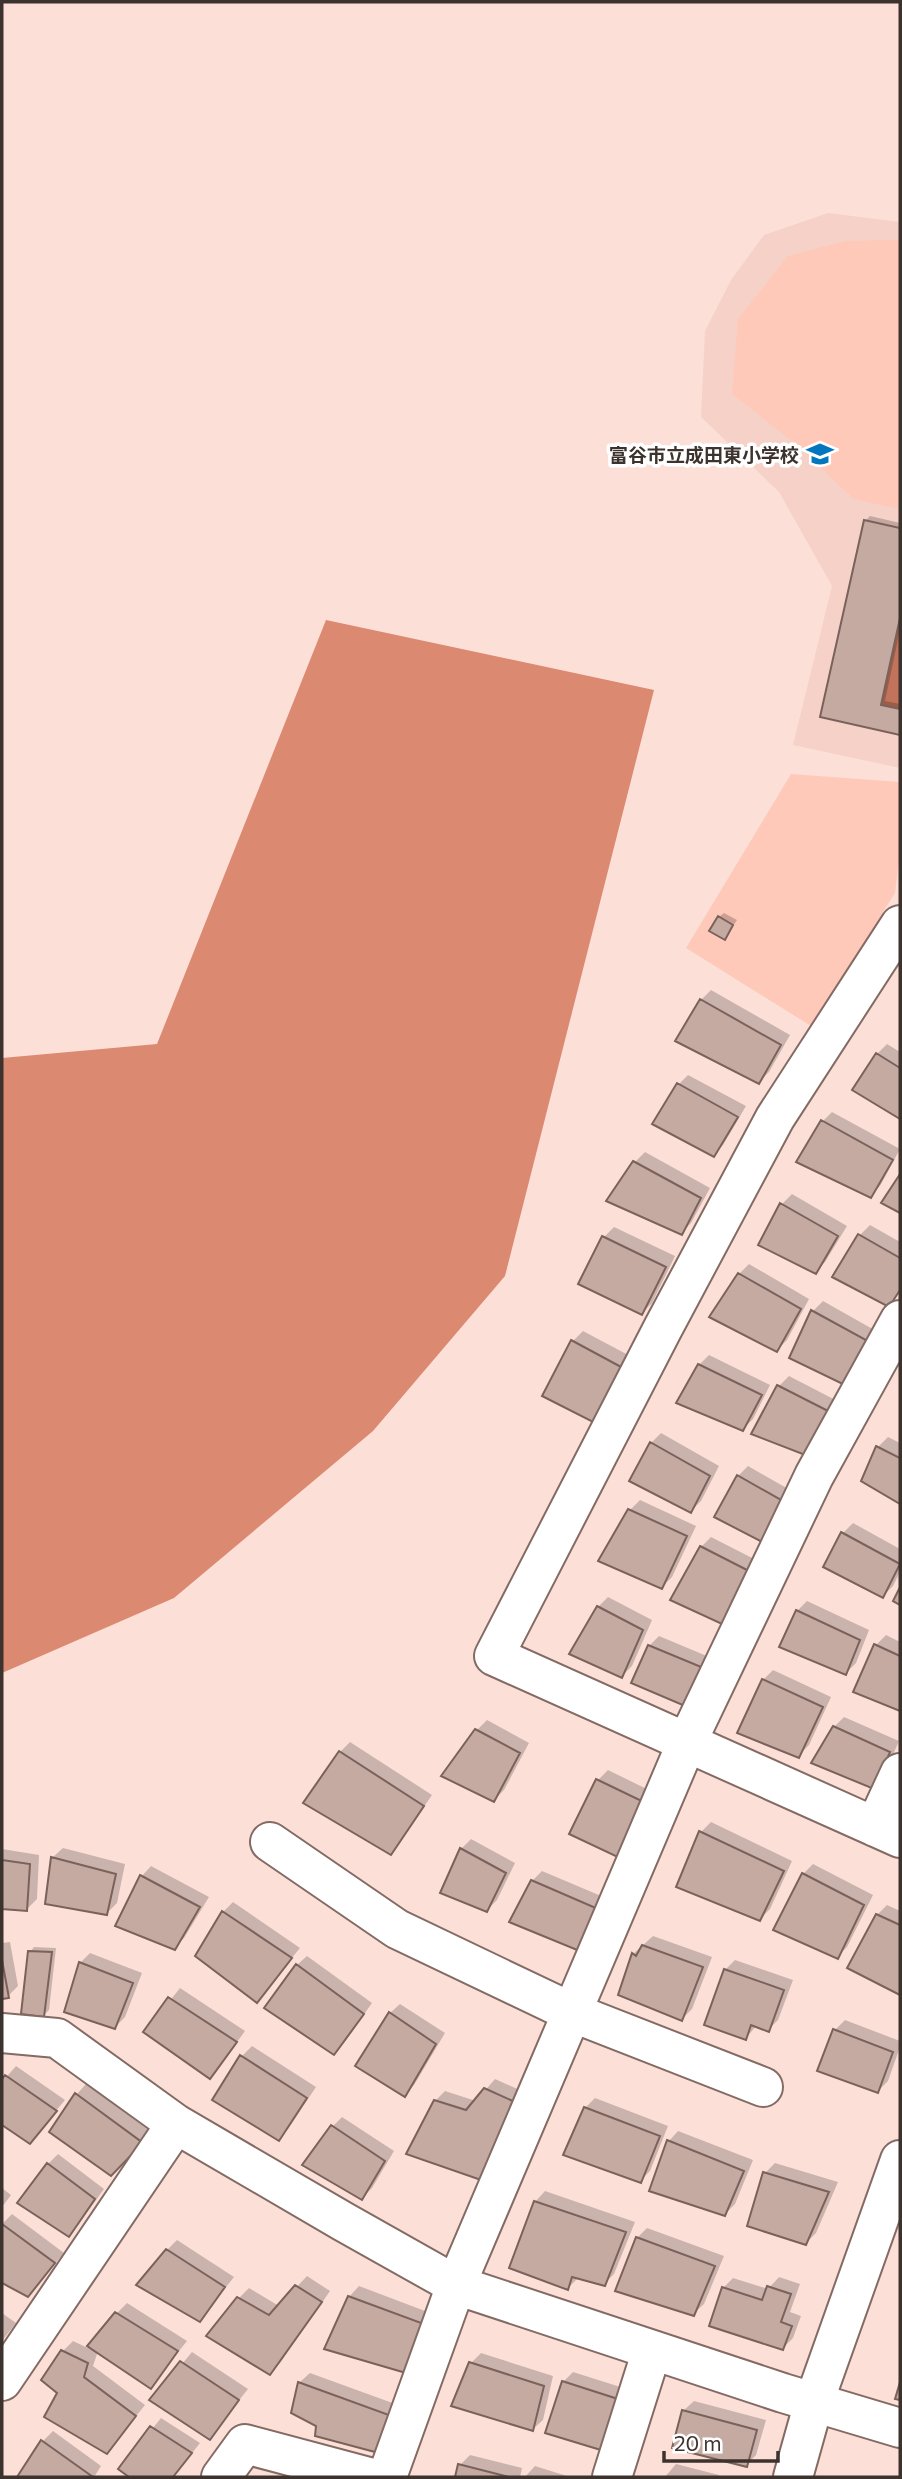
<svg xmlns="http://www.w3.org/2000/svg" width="902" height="2479" font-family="Commissioner,'Noto Sans JP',sans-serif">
  <rect width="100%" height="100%" fill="#fce0d7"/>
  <path fill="#f6d1c7" d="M828,213l72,9v546l-107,-23 39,-159 -53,-94 -78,-75 4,-86 26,-51 33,-45z"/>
  <path fill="#fec9b9" d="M900,240v269l-46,-10 -63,-59 -59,-46 6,-75 50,-63 58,-15z
    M791,774l109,8v71l-5,40 -84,133 -125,-78z"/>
  <path fill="#dc8971" d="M326,620l328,70 -149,586 -132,155 -199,167 -172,75v-615l155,-14z"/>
  <path fill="#c2735b" d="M900,618v91l-19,-4z"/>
  <path fill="#0003" d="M870,516l30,7v107l-15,71 15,3v29l-78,-17 43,-195z
    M724,913l13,7 -12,18 -6,-21z
    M711,990l79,45 -21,37 -10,10 -82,-42 24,-40z
    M887,1044l13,8v65l-45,-28 22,-35z
    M688,1075l58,31 -23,39 -10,10 -35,-70z
    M832,1112l68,37 -20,37 -10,10 -48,-74z
    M645,1152l65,36 -19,35 -10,10 -46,-71z
    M792,1194l55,32 -22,36 -10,10 -33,-68z
    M870,1225l30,17v50l-11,13 -54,-28 25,-42z
    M614,1227l61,29 -23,47 -10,10 -61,-30 23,-46z
    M749,1264l60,35 -22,41 -10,10 -38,-76z
    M823,1301l62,35 -24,40 -70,-19 22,-46z
    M583,1331l49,26 -28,54 -60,-16 29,-54z
    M709,1355l61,30 -17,34 -10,10 -44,-64z
    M789,1376l56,29 -22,41 -44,-60z
    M661,1433l58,33 -18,35 -10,10 -40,-68z
    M888,1437l12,6v59l-37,-22 15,-33z
    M748,1466l49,28 -19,39 -40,-57z
    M640,1500l56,26 -24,51 -10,10 -32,-77z
    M853,1523l47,26v23l-7,14 -10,10 -40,-63z
    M711,1537l49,25 -39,60 -20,-75z
    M608,1597l44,23 -20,46 -10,10 -24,-69z
    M807,1601l62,29 -13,33 -10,10 -49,-62z
    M886,1635l14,7v67l-44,-18 20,-46z
    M659,1636l55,23 -19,35 -46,-48z
    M773,1670l58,27 -22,48 -10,10 -36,-75z
    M844,1717l55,24 -16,36 -49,-50z
    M487,1720l42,23 -25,47 -10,10 -17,-70z
    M350,1742l82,53 -32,47 -10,10 -84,-50 34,-50z
    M608,1770l51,25 -35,62 -26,-77z
    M711,1822l81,39 -22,48 -10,10 -59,-87z
    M471,1839l44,24 -18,37 -10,10 -26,-61z
    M63,1848l62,16 -8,39 -10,10 -61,-11 7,-45z
    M2,1849l37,6 -2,44 -10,10 -25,-1z
    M813,1864l60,31 -26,52 -10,10 -34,-83z
    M151,1866l58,31 -25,41 -10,10 -32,-72z
    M542,1871l71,30 -21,39 -60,-59z
    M233,1902l67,46 -43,52 -60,-44 26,-44z
    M887,1905l13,6v82l-50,-26 27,-52z
    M653,1936l59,21 -20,52 -10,10 -49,-65z
    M10,1942l8,44 -10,10 -6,1v-54z
    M34,1947l22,1 -7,62 -5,5 -14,-63z
    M90,1953l52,20 -17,44 -10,10 -35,-64z
    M307,1956l65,47 -28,40 -10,10 -37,-88z
    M735,1960l58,20 -15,40 -10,10 -11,-5 -11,13 -21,-68z
    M180,1988l65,43 -26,36 -9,10 -65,-45z
    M400,2004l45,29 -31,52 -9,10 -15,-82z
    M845,2020l55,21v6l-12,34 -10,10 -43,-61z
    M252,2046l64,41 -28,42 -10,10 -36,-83z
    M16,2066l49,34 -35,42 -28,-19v-41z
    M495,2079l29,13 -33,76 -56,-67 10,-10 31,10z
    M86,2084l65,48 -40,42 -60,-43 26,-37z
    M595,2098l73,28 -18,45 -10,10 -55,-73z
    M342,2117l52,34 -22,37 -10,10 -30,-71z
    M678,2131l75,29 -18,44 -10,10 -56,-73z
    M58,2154l46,35 -26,36 -10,10 -20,-71z
    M775,2163l63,19 -22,51 -10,10 -41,-70z
    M2,2188l9,7 -9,12z
    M545,2191l90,31 -21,52 -10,10 -25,-7 -11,11 -33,-86z
    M12,2214l52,39 -36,42 -26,-14v-57z
    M647,2228l77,28 -20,48 -11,10 -56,-76z
    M177,2240l57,37 -34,43 -33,-70z
    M307,2276l23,15 -50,72 -10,10 -31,-75 10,-10 30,18z
    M779,2277l21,7 -10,28 11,4 -8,22 -10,10 -60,-60 10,-10 35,11z
    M359,2286l74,28 -28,57 -56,-74z
    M127,2303l60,38 -36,45 -53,-35 -5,15 52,39 -38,47 -48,-60 -15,-13 19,-28 10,-10 21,10 23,-38z
    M2,2313l14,10 -14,18z
    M192,2352l56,37 -39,49 -57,-38z
    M481,2353l72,23 -10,44 -10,9 -62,-66z
    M573,2372l57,18 -16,49 -51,-57z
    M310,2373l88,32 -13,35 -10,10 -82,-38 7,-30z
    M694,2401l72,19 -10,35 -10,10 -63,-54z
    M161,2418l39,25 -27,34h-41l-12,-8z
    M53,2431l48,35 -7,11h-75l24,-36z
    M470,2455l52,13 -2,9h-64l4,-12z
    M676,2464l43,11v2h-54z
    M535,2466l35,11h-45z"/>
  <path fill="#c5aaa2" stroke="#7a625b" stroke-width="2" d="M864,520l36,8v90l-19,87 19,4v26l-80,-18z
    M718,916l15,9 -8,15 -16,-9z
    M700,999l81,46 -22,39 -84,-43z
    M876,1053l24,15v51l-48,-29z
    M677,1083l61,34 -24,40 -62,-33z
    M821,1120l72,40 -22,38 -75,-36z
    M633,1161l68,37 -19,37 -76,-34z
    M900,1174v39l-19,-10z
    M780,1203l58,33 -22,38 -58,-29z
    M858,1234l42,24v32l-11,17 -57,-30z
    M602,1236l64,31 -24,48 -64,-31z
    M738,1273l63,36 -24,43 -68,-35z
    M811,1310l66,36 -26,42 -62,-30z
    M571,1340l52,28 -28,55 -53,-27z
    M698,1364l64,31 -19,36 -67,-28z
    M777,1385l59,30 -23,43 -62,-24z
    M650,1442l60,34 -19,37 -62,-32z
    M876,1446l24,12v46l-39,-23z
    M737,1475l51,29 -20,41 -54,-28z
    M628,1509l59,27 -25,53 -64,-28z
    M841,1532l59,32 -17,34 -60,-31z
    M700,1546l51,26 -29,52 -52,-24z
    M900,1587v18l-7,-4z
    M597,1606l46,24 -21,48 -53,-24z
    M796,1610l64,30 -14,35 -67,-28z
    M874,1644l26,12v55l-47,-19z
    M648,1645l58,24 -21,37 -54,-23z
    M762,1679l61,28 -24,51 -62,-25z
    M833,1726l57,26 -16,37 -63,-26z
    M475,1729l45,24 -26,49 -53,-26z
    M339,1751l85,55 -33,49 -88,-52z
    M596,1779l54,26 -26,55 -55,-26z
    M699,1831l85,40 -24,50 -84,-34z
    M460,1848l46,25 -19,39 -47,-19z
    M51,1857l65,17 -9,41 -62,-11z
    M2,1860l28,4 -3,47 -25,-2z
    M802,1873l62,32 -26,54 -65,-29z
    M140,1875l60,32 -25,43 -60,-24z
    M531,1880l74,32 -23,40 -73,-30z
    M222,1911l70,47 -35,45 -62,-47z
    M876,1914l24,11v70l-53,-27z
    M642,1945l61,22 -21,54 -64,-26 14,-42 4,3z
    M28,1951l24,1 -8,65 -23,-3z
    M2,1960l7,38 -7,1z
    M79,1962l54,21 -18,46 -51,-17z
    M296,1964l68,50 -30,41 -70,-47z
    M724,1969l60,21 -15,42 -18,-7 -5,15 -42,-15z
    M168,1997l69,45 -27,37 -67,-47z
    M389,2012l47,32 -31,53 -50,-31z
    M833,2029l60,23 -15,41 -61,-22z
    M240,2055l67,43 -28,43 -67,-41z
    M5,2075l52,36 -27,33 -28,-19v-46z
    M484,2088l31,14 -34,78 -75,-26 28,-54 32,10z
    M75,2093l68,50 -32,33 -62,-44z
    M584,2107l76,29 -19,47 -78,-28z
    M331,2125l54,36 -23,39 -60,-35z
    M667,2140l77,31 -19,45 -76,-25z
    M47,2163l48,36 -26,38 -52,-34z
    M763,2172l66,20 -23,53 -59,-19z
    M534,2201l92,31 -21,54 -33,-9 -4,13 -59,-22z
    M2,2224l53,39 -27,34 -26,-14z
    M636,2237l79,29 -21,50 -79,-25z
    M166,2249l59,38 -25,35 -64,-37z
    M295,2285l27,17 -52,73 -64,-39 31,-39 32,18z
    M767,2286l24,8 -10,28 11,4 -9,24 -74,-24 13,-39 40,13z
    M348,2296l76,28 -18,49 -82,-24z
    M115,2312l63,39 -27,38 -64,-43z
    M61,2350l27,13 -4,14 52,39 -29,38 -63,-37 13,-24 -16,-13z
    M180,2361l59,39 -29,40 -61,-40z
    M469,2362l75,24 -11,45 -82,-25z
    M562,2381l59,19 -17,51 -59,-18z
    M298,2382l91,33 -14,37 -60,-16 1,-10 -25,-13z
    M900,2382v18l-5,-1z
    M682,2410l75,20 -10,37 -75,-19z
    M150,2426l42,27 -19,24h-44l-11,-8z
    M41,2440l52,37h-76z
    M458,2464l51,13h-54z"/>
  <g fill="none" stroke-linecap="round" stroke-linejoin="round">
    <defs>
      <path id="street" d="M900,925l-125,193 -112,210 -169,328 406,182
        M875,1827l25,-54
        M270,1842l127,87 174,83 192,75
        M2,2033l55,5 119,86 168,98 112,63 327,108 117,35
        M2,2381l174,-257
        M221,2477l24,-33 124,33
        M387,2477l69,-192 231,-543 127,-266 86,-156
        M612,2477l40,-127"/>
      <path id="secondary" d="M793,2477l21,-75 86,-242"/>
    </defs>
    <use href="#street" stroke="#836b64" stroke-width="42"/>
    <use href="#secondary" stroke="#836b64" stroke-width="42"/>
    <use href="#street" stroke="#fff" stroke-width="38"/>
    <use href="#secondary" stroke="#fff" stroke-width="38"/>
  </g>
  <defs>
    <symbol id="school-bare" viewBox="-9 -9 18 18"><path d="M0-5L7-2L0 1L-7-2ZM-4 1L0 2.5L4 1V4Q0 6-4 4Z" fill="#0376c0" stroke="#fff" stroke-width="2.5" paint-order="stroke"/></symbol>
  </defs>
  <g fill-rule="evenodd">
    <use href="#school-bare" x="801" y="435" width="38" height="38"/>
  </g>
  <g text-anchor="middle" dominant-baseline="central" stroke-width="7" stroke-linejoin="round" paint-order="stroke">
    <g font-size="19" font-weight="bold" fill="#3c322e" stroke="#fff" text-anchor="end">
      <text x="799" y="454">富谷市立成田東小学校</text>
    </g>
  </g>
  <rect width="902" height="2479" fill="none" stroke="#3c322e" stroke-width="7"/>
  <path d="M664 2451v10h114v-10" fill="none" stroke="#3c322e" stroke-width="3.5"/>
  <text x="674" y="2451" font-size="21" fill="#3c322e" stroke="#ffffff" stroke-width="5" paint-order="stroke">20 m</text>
</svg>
